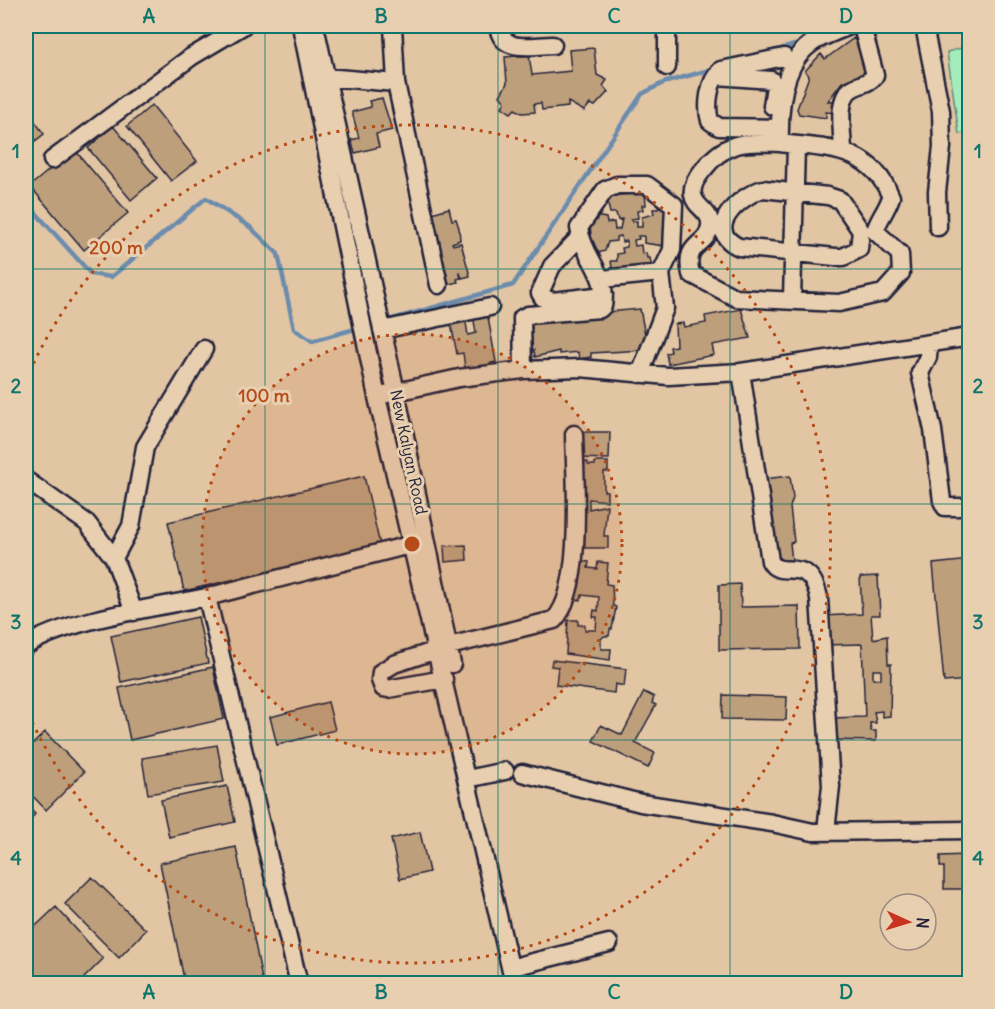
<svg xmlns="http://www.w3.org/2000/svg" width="995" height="1009" font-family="Delius,sans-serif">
  <rect width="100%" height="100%" fill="#e2c6a3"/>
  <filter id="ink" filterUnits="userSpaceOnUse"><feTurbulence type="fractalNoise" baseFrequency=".0167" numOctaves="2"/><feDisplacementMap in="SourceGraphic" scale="12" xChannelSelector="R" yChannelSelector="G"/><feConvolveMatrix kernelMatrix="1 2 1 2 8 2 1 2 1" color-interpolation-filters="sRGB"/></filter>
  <g filter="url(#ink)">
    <path fill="#a3ecbb" stroke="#62877b" stroke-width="1.5" d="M969,46v86l-10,2 -12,-82z"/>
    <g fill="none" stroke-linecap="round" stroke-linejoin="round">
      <path stroke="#6c8cae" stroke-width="4.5" d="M964,26l6,2
        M770,52l25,-7
        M26,202l65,72 20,3 95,-79 44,29 28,27 16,75 18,12 43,-12
        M389,320l124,-35 129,-191 21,-11 53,-15"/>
    </g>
    <path fill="#be9f7c" stroke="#22223b" stroke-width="1.5" fill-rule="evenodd" d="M854,38l14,33 -26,11 -14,19h7v12l-9,-1v6l-27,-4 -2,-5 12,-33 -4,-5 16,-17 4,5z
      M594,48l3,27 10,5 -4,6 5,6 -13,14 -5,-2 -6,7 -16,-9v5l-26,3 -1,-7 -7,1 1,8 -13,1 -7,-4 -4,4 -9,-6 3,-5 -5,-6 7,-13 -2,-26 24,-2 3,20 39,-4 -2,-21z
      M382,98l10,32 -16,4 3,13 -24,6 -4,-13 8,-2 -7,-26 19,-5 -2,-6z
      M152,105l45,56 -26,20 -44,-55z
      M26,109l18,25 -18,14z
      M113,126l44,52 -26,22 -43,-52z
      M74,149l54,64 -44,37 -54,-64z
      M645,193l1,12h-4l1,5 -6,1 1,7 -7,1 1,3 5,-1v6h5v-10l12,-3 -1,-5h5v-2l10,-1 -4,43v-3l-20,-3v-7h-6l1,3 -5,1 1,6 6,-1 1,9 4,-1 1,5h3l2,11 -39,5 -2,-13h6v-7l6,-1 -1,-5 5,-1v-6l-5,1 -1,-6 -5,1v4l-8,1 -3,9 -12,4 -4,-40 17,3 1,5 7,-1 1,8 5,-1 2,-10 -4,1 -2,-7h-6l-4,-17z
      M449,208l3,12 4,-1 3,9 1,12 -8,3 1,2 8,-2 9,33 -8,2 -3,-7 2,7 -4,1 1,3 -9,2 -17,-71z
      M640,309l6,31h-3l1,10 -53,3v4l-12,2 -1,-7 -19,2v-3l-24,6 -1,-7 -6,1 -1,-22 5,-1 -1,-9z
      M741,309l9,29 -38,7 2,10 -46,9 -2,-11 5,-1 -1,-5 6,-1 -1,-22 8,-1 1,4 22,-4 -1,-7z
      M487,312l9,50 -5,1 2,6 -20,3 -1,-5 -7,1 -2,-15 -6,1 -7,-35 15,-2 3,18 8,-2 -3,-18z
      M578,432h32l-1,27 -31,-1z
      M577,462h11v3h7v-3h13v10h-4v19h3v10l-18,-2v10l18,-4 -3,31h4v12h-30z
      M364,476l16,69 -196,46 -16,-69z
      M790,476l3,22 -3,9 4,35 -4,1 2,18 -18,2 -11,-84z
      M466,545l1,15 -22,2 -1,-16z
      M970,560v120l-26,2 -11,-118z
      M579,561l10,1 -1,6 9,1 1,-7 10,1 -2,21 6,1 1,21 3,1 -4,22h-2l-1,7h-5l-3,3v10h10l-1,11 -44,-6 2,-34h10v5h7v5h11l1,-13h-4l1,-7 4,1 1,-14 -17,-2 -1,5 -9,-1z
      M878,576l2,39h-9l2,24 14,-3 1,28h3l-1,52 -8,1v-6l-8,1 2,11h-6l1,8h5v10l-46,-1v-8h6v-6h-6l-1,-8 36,-1 -3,-73 -38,1 -1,-29 39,-2 -2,-37zM873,670h8v9h-8z
      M740,584l1,23 58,-1 1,43 -81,1v-65z
      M198,617l10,46 -87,19 -10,-46z
      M552,660l74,9 -2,17 -9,-2 -1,9 -58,-8 2,-18 -7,-1z
      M213,667l11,52 -94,21 -11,-52z
      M644,692l10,5 -2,6 4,2 -21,38 20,10 -7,15 -55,-27 8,-16 21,10z
      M723,695l64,2 -1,23 -64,-1z
      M328,702l7,28 -58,15 -7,-28z
      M45,732l39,40 -38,38 -20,-21v-38z
      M217,745l7,37 -76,12 -6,-36z
      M227,786l8,36 -66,15 -8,-37z
      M26,805l9,9 -8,10 -1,-2z
      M420,832l9,40 -29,7 -9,-40z
      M236,847l27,137h-78l-25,-121z
      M967,855v34h-23v-22h-4v-11z
      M92,877l54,53 -27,28 -54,-54z
      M56,907l47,52 -25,25h-52v-49z"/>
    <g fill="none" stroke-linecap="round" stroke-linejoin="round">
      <defs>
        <path id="minor" d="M301,26l76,371 137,587
          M315,26l81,366 56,272
          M393,26l3,57 43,202
          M498,26c4,28 33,19 55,19
          M667,26v41
          M924,26l17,85 1,36 -5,45 1,35
          M717,76l54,4 4,6 -3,20
          M325,77l71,6
          M780,128l-61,-1 -9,-6c-4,-14 -2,-40 11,-51l63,-13
          M780,143c-36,-1 -54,-3 -77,27 -6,7 -12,16 -10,25 2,13 19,16 17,31 -3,22 -27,15 -19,48l45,24 103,5 44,-10 18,-20 -1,-19 -25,-23c4,-13 12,-21 16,-34 -21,-51 -63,-48 -111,-54 -1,-32 2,-80 32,-100 11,-7 25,-12 38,-17
          M843,151c0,-16 -7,-50 7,-61 8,-6 20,-6 25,-15l-11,-41
          M52,160l139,-103 52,-31
          M763,189l65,7 12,4 21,31 -2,18 -16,8h-8l-96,-10c-37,-17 0,-51 24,-58z
          M580,237l-28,29 -12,27 3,5 10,3 51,-6
          M602,279l59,-6
          M792,300l4,-155
          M382,330l108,-23
          M929,344l-1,13 -8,16 13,57 9,71 3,6h25
          M523,370l-1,-52 6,-3 72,-6 3,-3c6,-31 -20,-49 -24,-78l26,-38 12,-5h30l27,20 -2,45 -11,23 4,35 -25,66
          M741,372l29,189c10,21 39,-10 49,37l12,188 -5,45
          M387,394l72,-16 64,-8 57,-2 88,8 73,-4 229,-35
          M26,480l61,43 27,35 20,54
          M114,558l17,-32 14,-79 59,-98
          M26,646c37,-26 133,-39 181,-49
          M444,679l-56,10 -5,-1 -3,-8 1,-8 13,-8 55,-18 105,-26c30,-30 21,-143 20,-186
          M522,773l119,30 131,20 41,9 157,-2
          M467,779l38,-8
          M521,965l88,-22
          M299,984l-92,-387 214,-55"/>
      </defs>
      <use href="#minor" stroke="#22223b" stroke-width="21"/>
      <use href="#minor" stroke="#e8cfb0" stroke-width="16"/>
    </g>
  </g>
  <path fill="none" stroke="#0f766e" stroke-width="1.5" stroke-opacity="0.55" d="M265,26v958M498,26v958M730,26v958M26,269h944M26,504h944M26,740h944"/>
  <circle cx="412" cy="544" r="210" fill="#b64b18" fill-opacity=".12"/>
  <g fill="none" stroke="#b64b18" stroke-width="3" stroke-dasharray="3 6">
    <circle cx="412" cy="544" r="210"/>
    <path d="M26 380A419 419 0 1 1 26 708"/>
  </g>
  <g text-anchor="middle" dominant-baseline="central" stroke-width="6" stroke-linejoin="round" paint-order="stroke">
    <g font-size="16" fill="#22223b" stroke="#e8cfb0">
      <text transform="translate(409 452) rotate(78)">New Kalyan Road</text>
    </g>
  </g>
  <circle cx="412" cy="544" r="9" fill="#b64b18" stroke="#e8cfb0" stroke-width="3"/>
  <g font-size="18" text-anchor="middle" font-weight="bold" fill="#b64b18" stroke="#e8cfb0" stroke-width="6" stroke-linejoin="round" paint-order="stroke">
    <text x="116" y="254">200 m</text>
    <text x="264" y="402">100 m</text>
  </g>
  <rect width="995" height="1009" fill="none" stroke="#e8cfb0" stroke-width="66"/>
  <g transform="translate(908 922) rotate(94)"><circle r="28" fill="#e8cfb0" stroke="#998a81" stroke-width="1.5"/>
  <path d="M0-4.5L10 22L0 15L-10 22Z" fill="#c8321e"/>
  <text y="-9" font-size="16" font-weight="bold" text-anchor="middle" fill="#22223b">N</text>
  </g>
  <rect x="33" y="33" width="929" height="943" fill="none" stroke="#0f766e" stroke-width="2"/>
  <g font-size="20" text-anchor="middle" font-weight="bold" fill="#0f766e">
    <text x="149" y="23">A</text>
    <text x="381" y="23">B</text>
    <text x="614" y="23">C</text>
    <text x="846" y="23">D</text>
    <text x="16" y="158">1</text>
    <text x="978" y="158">1</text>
    <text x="16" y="393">2</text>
    <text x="978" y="393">2</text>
    <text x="16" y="629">3</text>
    <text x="978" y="629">3</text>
    <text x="16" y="865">4</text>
    <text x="978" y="865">4</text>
    <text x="149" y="999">A</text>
    <text x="381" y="999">B</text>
    <text x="614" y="999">C</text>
    <text x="846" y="999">D</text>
  </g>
</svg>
